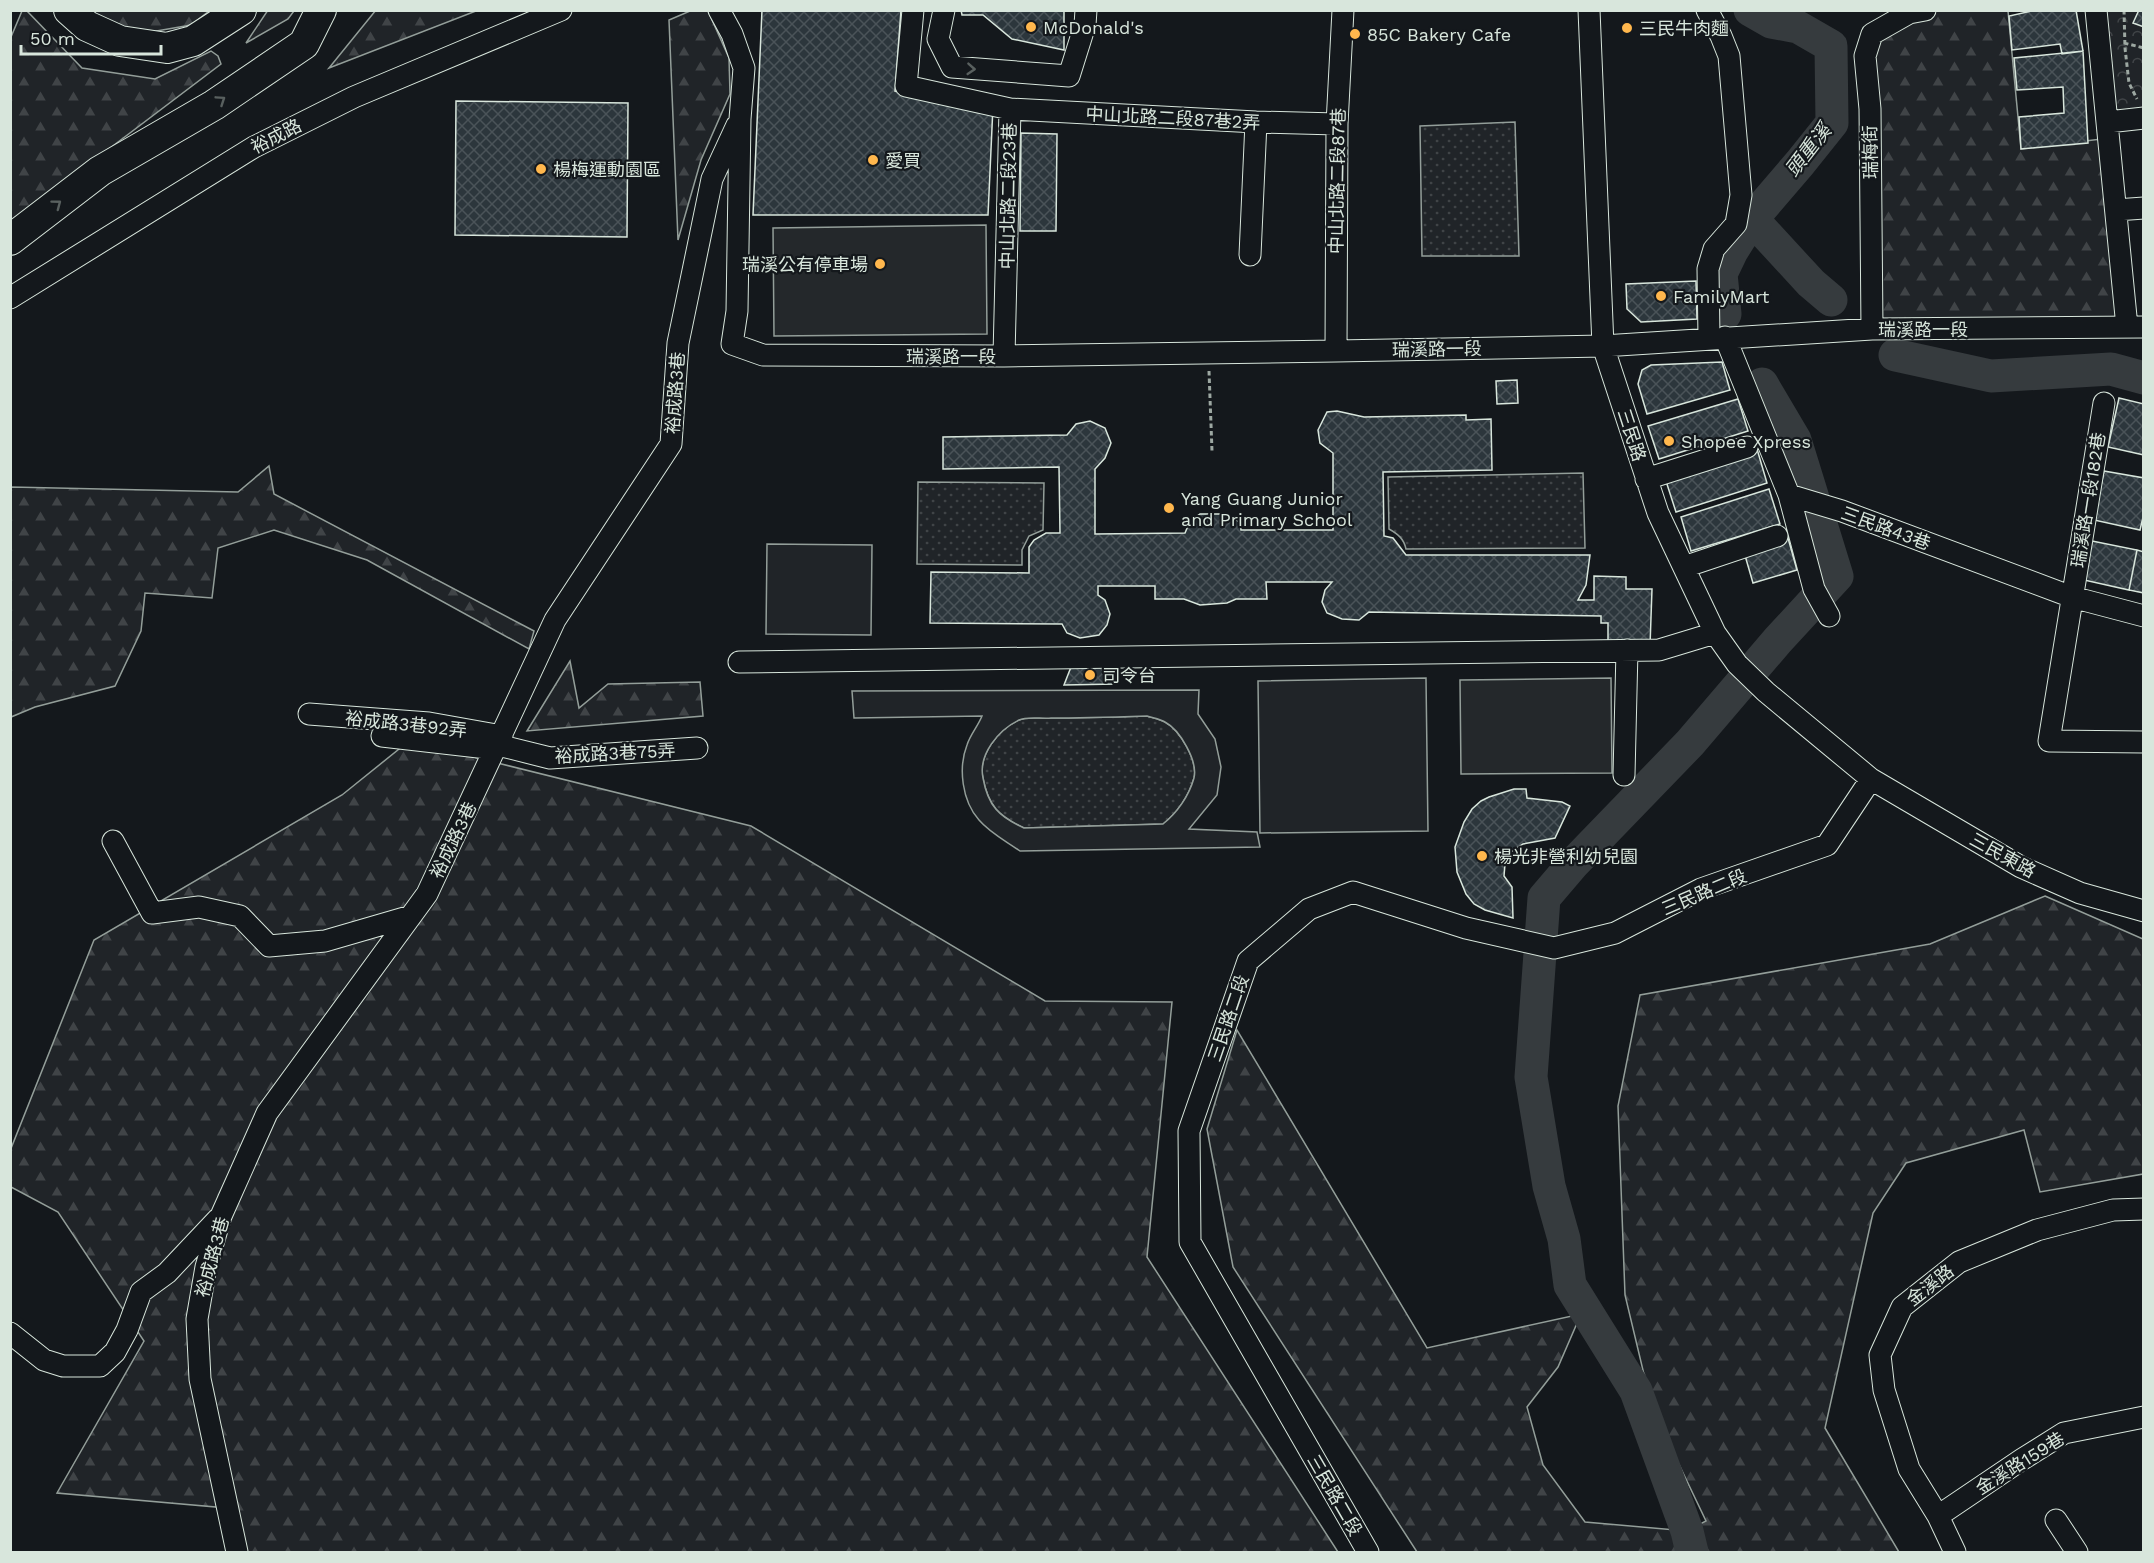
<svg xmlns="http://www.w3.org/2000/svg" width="2154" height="1563" font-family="'Work Sans','Noto Sans TC',sans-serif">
  <defs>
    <pattern id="grass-dots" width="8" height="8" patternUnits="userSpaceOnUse" patternTransform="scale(1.5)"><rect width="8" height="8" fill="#202428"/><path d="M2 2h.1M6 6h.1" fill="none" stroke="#404447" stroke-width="1.8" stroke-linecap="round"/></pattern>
    <pattern id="forest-firs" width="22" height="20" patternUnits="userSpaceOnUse" patternTransform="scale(1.5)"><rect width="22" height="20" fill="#202428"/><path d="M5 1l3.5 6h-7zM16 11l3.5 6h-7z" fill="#404447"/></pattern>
    <pattern id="park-crowns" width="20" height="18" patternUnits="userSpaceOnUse" patternTransform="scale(1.5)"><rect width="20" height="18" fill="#202428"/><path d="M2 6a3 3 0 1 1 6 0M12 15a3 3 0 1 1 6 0" fill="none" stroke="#404447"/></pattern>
    <pattern id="building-cross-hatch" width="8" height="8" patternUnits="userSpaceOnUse" patternTransform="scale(1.5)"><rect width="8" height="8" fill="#2c363c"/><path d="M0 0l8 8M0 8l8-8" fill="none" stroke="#4a5358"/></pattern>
  </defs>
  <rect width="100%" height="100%" fill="#14181c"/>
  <path fill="url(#grass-dots)" stroke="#939e99" stroke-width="1.5" d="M1515,122l4,134h-97l-2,-130z
    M1583,473l2,75 -179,1c-2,-10 -8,-15 -17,-20l-1,-52z
    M918,482l126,1 -1,47 -14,6 -7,14v15l-105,-1z
    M1147,716c6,2 12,3 18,6 15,8 33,39 29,56 -5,18 -17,35 -31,46l-139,4c-25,-12 -36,-22 -41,-50 -5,-23 15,-48 36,-58 8,-4 22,-1 32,-2 32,0 64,-1 96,-2z"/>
  <path fill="url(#forest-firs)" stroke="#939e99" stroke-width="1.5" d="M268,10l26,1 -6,8 -42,24z
    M376,10h100v1l-147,57z
    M1925,10l83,1 13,138 88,-11 18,189 -255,2v-295z
    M22,11h5l55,57 73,11 56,-28 7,5 3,8 -210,159v-186z
    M89,11h120l-18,14 -46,8 -45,-13z
    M690,11h18l21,47 1,36 -29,66 -23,80 -9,-220z
    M269,466l5,28 260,137 -5,18 -162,-89 -93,-30 -56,18 -6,50 -67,-5 -4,38 -26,55 -80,21 -24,10v-230l227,5z
    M570,661l9,47 29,-24 92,-2 3,34 -176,15z
    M409,741l342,85 294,175 127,1 -25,255 191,295h-1099l-1,-43 -181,-16 87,-152 -86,-129 -47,-25 -1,-36 84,-211 248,-145z
    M2045,896l98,43v235l-103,18 -16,-62 -118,33 -33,50 -48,215 74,124h-482l-184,-285 -26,-138 30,-99 190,318 154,-34 -23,53 -31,40 16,58 42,57 102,9 19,-10 -54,-113 -27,-113 -7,-189 22,-111 290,-51z"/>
  <path fill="url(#park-crowns)" stroke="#939e99" stroke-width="1.5" d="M2105,11h38v97l-28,3z"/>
  <path fill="#202428" stroke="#939e99" stroke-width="1.5" fill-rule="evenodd" d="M767,544l105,1 -1,90 -105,-1z
    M1426,678l2,153 -168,2 -2,-152z
    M1199,690l-1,24 17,25 6,28 -4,28 -28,34 68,3 3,15 -240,4c-14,-10 -30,-18 -41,-31 -17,-19 -21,-52 -12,-75 3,-10 11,-19 15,-29l-128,2 -2,-27zM1147,716c6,2 13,3 18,6 15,8 33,39 29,56 -5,18 -17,35 -31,46l-139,4c-25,-11 -36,-22 -41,-50 -5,-23 15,-48 36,-58 8,-4 23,-1 32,-2 32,0 64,-1 96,-2z"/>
  <path fill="#24282b" stroke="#939e99" stroke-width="1.5" d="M986,225l1,109 -213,2 -1,-108z
    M1611,678l1,95 -151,1 -1,-94z"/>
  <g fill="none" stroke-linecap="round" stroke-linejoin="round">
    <path stroke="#363b3e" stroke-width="33" d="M1752,219l59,64 20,17
      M1725,314l-4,-40 11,-23 20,-32 48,-56 32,-40 -1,-77 -33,-19 -27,-5 -21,-12
      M1895,355l96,21 120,-7 33,9
      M1692,1552l-5,-21 -51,-140 -66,-106 -6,-46 -15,-53 -18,-109 13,-179 29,-34 117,-121 88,-103 59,-64 -42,-136 -33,-56"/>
  </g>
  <path fill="url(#building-cross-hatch)" stroke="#d8e6dc" stroke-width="1.5" d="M762,10h139l-6,81 98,15 -5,109h-235z
    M961,10h103v40l-52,-11 -29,-24h-21z
    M2036,10h40l7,41 -21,3 -2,-10 -48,6 -3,-34z
    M2139,10h5v17l-11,-4z
    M2083,51l5,92 -67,6 -2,-32 45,-4 -1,-26 -46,3 -3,-32z
    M456,101l172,2 -1,134 -172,-2z
    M1021,133l36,1 -1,97h-36z
    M1696,281l1,38 -56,3 -14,-13 -1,-25z
    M1722,362l8,28 -83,24 -9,-30 4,-14 9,-5z
    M1517,380l1,23 -21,1 -1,-23z
    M2119,398l25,6v51l-36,-8z
    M1738,399l10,32 -89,28 -11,-33z
    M1337,411l27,6 102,-2v5l25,-1 1,51 -109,2 1,64 9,2 13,17h184l-4,30 -8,15h16v-24l32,1v12h26l-2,57h-42v-23h-7v-7l-232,-4 -10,8 -17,-1 -15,-6 -5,-11 3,-12 7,-8h-66l1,17h-31l-9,4 -27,2 -16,-6h-29v-13h-57v9l7,5 5,14 -3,11 -8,10 -19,3 -13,-5 -5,-9 -132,-1 1,-51 98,1v-26l5,-7 12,-7h14l-1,-66 -116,2v-32l124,-2 9,-11 14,-3 15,7 6,15 -6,15 -10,11v65l90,-1 5,-12 10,-7h20l14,4 6,5 1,7h92v-77l-13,-10 -2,-13 9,-18z
    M1757,449l10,34 -91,29 -11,-34z
    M2104,471l40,7v35l-4,17 -46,-10z
    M1769,489l11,35 -89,27 -10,-34z
    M1788,538l9,32 -44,13 -9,-31z
    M2092,541l45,9 -8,40 -45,-10z
    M2137,550l7,2v41l-15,-3z
    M1109,666l7,18 -52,1 7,-18z
    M1514,789h12l1,9 35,4 8,4 -15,32 -32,6 -12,8 -6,12 -1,12 8,11 1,31 -28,-8 -11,-6 -8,-10 -9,-22 -2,-25 9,-25 8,-13 9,-8 8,-4z"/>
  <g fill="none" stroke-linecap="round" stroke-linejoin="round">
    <defs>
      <path id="minor" d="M719,10l13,24 12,34 -4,51 -3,192 -5,33 31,11 241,1 332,-5 267,-5 269,-17 272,-2
        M913,10l-7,76 104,23 246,13 81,2
        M944,10l-6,29 14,28 117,9 16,-51 1,-15
        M1589,10l14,336 55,167 57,120 22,31 29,28 105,87 150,88 59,26 64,18
        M1707,10l14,26 8,20 12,139 -5,29 -22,25 -6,20 1,69
        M2096,10l31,317
        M2108,122l36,-4
        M2116,210l28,-2
        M1250,255l6,-133
        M10,298l244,-151 100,-50 207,-87
        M1872,329l-2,-220 -5,-53 7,-22 37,-21 16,-3
        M1725,337l64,158 25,94 15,27
        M1336,351l1,-227 6,-114
        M1004,356l6,-247
        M2104,403l-55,338 95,1
        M1646,479l101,-32
        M1789,495l53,16 230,86 72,19
        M1684,567l93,-31
        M739,662l920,-12 56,-17
        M309,714l120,9 73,13
        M382,736l114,13
        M498,745l52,13 147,-10
        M1624,775l3,-125
        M113,841l39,72 47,-6 41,9 29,30 56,-5 86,-25
        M10,1333l34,27 19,6h37l15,-14 12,-22 14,-38 26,-19 51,-54
        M1938,1516l83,-56 43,-27 80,-16
        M2056,1520l21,32
        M237,1552l-37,-173 -3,-60 9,-52 15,-51 46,-103 160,-219 128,-274 116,-176 7,-101 34,-164 25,-54
        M1368,1552l-178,-310 -1,-111 59,-170 61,-52 44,-17 113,36 88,20 61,-15 86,-44 126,-44 44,-66
        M1955,1552l-17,-36 -29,-47 -25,-79 -4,-35 22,-48 57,-45 78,-32 76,-20 31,-1"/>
      <path id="highway" d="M69,10l18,16 33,15 47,7 26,-7 48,-31
        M10,240l90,-69 114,-66 90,-61 17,-34"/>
    </defs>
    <use href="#minor" stroke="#d8e6dc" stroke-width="23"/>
    <use href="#highway" stroke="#d8e6dc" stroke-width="32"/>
    <path stroke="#9da8a2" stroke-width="3" stroke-dasharray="4.5 3" stroke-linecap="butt" d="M2124,10l1,38 4,35 8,16
      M2124,43l20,5
      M1209,371l3,80"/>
    <use href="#minor" stroke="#14181c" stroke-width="21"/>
    <use href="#highway" stroke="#14181c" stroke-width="30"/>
  </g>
  <defs><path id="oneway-chevron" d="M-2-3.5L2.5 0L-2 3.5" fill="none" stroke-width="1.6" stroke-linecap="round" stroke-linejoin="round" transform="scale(1.5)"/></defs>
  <g stroke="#59605f">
    <use href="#oneway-chevron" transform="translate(971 69) rotate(4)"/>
    <use href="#oneway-chevron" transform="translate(221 100) rotate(-34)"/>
    <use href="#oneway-chevron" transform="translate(57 204) rotate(-37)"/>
  </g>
  <g fill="#ffb74d" stroke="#14181c" stroke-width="2">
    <circle cx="1031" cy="27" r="6"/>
    <circle cx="1627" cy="28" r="6"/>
    <circle cx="1355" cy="34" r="6"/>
    <circle cx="873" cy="160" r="6"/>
    <circle cx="541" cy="169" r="6"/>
    <circle cx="880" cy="264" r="6"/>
    <circle cx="1661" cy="296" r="6"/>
    <circle cx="1669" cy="441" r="6"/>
    <circle cx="1169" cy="508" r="6"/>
    <circle cx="1090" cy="675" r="6"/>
    <circle cx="1482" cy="856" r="6"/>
  </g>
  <g text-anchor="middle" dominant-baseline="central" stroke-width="4.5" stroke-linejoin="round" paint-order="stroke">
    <g font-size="18" fill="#d8e6dc" stroke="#14181c" text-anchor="start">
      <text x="1043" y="27">McDonald's</text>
      <text x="1639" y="28">三民牛肉麵</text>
      <text x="1367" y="34">85C Bakery Cafe</text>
      <text x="885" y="160">愛買</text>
      <text x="553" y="169">楊梅運動園區</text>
      <text x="868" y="264" text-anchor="end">瑞溪公有停車場</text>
      <text x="1673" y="296">FamilyMart</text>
      <text x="1681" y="441">Shopee Xpress</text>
      <text x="1181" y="498">Yang Guang Junior<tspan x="1181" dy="21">and Primary School</tspan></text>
      <text x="1102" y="675">司令台</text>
      <text x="1494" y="856">楊光非營利幼兒園</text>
    </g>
    <g font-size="18" fill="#d8e6dc" stroke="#14181c">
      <text transform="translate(1173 118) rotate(3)">中山北路二段87巷2弄</text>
      <text transform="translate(276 136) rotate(-27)">裕成路</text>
      <text transform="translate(1870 152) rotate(-91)">瑞梅街</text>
      <text transform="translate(1337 181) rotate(-89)">中山北路二段87巷</text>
      <text transform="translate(1008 196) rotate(-89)">中山北路二段23巷</text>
      <text x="1923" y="329">瑞溪路一段</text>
      <text transform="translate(1437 349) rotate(-1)">瑞溪路一段</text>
      <text x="951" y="356">瑞溪路一段</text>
      <text transform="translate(675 393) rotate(-86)">裕成路3巷</text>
      <text transform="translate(1632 435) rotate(72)">三民路</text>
      <text transform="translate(2088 500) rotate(-81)">瑞溪路一段182巷</text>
      <text transform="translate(1886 528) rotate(20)">三民路43巷</text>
      <text transform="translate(406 724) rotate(6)">裕成路3巷92弄</text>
      <text transform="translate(615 753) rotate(-3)">裕成路3巷75弄</text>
      <text transform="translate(453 840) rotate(-64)">裕成路3巷</text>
      <text transform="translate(2003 855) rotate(29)">三民東路</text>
      <text transform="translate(1704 892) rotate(-23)">三民路二段</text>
      <text transform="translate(1228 1018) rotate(-71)">三民路二段</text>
      <text transform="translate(212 1257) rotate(-75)">裕成路3巷</text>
      <text transform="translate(1930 1285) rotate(-38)">金溪路</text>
      <text transform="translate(2020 1463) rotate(-32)">金溪路159巷</text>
      <text transform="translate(1335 1495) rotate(60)">三民路二段</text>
    </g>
    <g font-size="20" font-style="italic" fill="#d8e6dc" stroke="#14181c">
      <text transform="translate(1808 150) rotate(-52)">頭重溪</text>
    </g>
  </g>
  <rect width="2154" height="1563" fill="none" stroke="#d8e6dc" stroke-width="24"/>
  <path d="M21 45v9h140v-9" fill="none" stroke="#d8e6dc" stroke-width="3"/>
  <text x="30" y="45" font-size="18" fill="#d8e6dc" stroke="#14181c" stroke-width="4.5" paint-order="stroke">50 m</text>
</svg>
